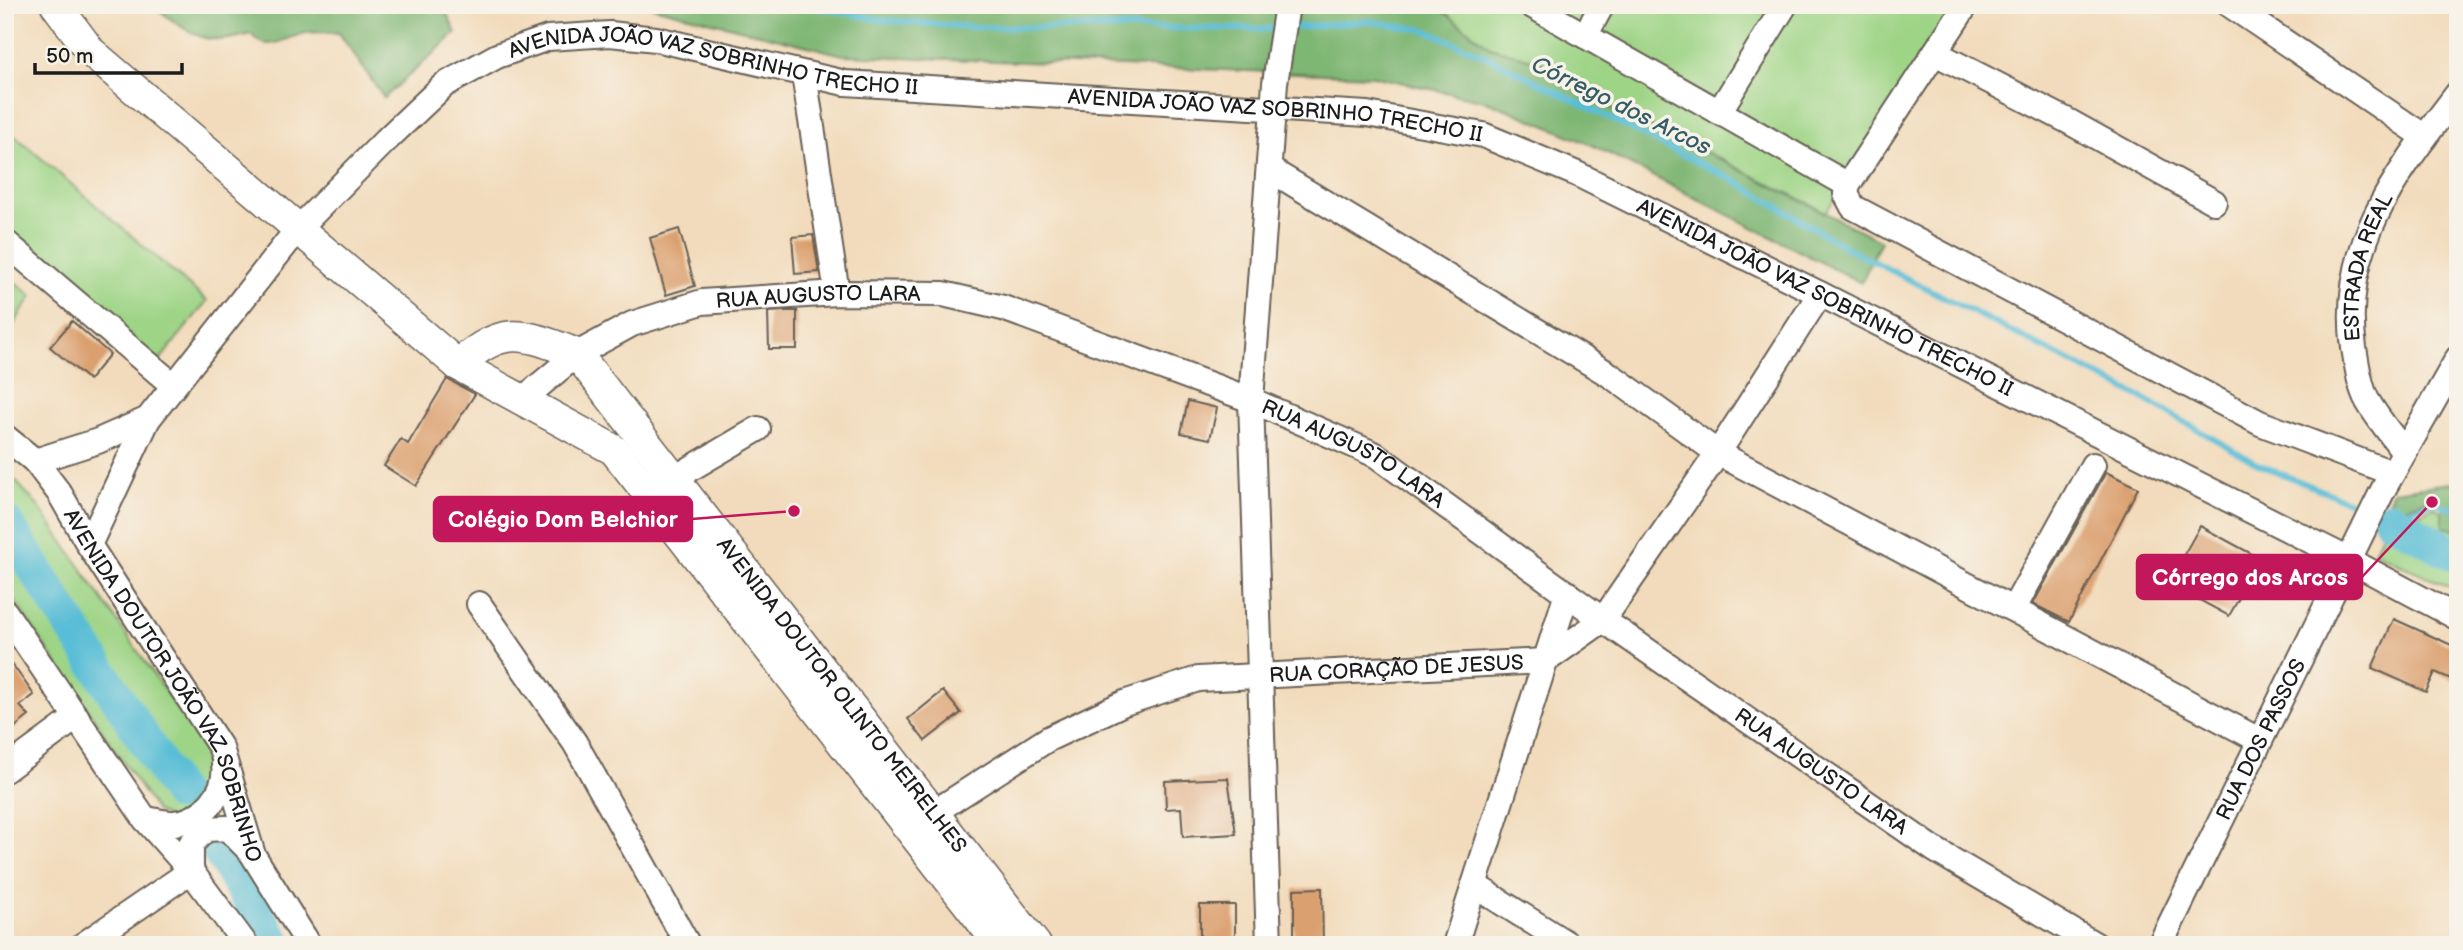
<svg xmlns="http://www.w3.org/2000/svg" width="2463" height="950" font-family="'Balsamiq Sans',sans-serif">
  <rect width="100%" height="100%" fill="#f7f3e8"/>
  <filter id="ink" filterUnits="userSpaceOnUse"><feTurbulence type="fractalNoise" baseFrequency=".0143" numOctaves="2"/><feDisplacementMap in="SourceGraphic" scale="14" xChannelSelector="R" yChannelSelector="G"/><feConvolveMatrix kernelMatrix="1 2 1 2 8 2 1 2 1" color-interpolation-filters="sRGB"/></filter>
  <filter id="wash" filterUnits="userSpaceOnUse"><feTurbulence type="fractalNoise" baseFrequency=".00686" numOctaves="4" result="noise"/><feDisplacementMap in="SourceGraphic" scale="28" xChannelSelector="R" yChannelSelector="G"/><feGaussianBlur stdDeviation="1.57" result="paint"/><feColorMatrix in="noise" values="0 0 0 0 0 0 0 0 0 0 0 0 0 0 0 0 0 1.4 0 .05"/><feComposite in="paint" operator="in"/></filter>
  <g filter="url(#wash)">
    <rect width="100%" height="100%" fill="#f2dbbc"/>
    <path fill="#9ed486" stroke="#5d7851" stroke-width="2" d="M1441,5h520l-135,207 -150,-75 -49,-19 -86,-56 -51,-15 -51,-39z
      M5,127l202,174 -48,60 -154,-132z
      M5,274l27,22 -27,42z
      M5,469l34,38 176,257 1,17 -40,40 -19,-9 -152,-225z
      M2433,507l10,5v14l15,4v14l-51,-25z
      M2384,529l74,36v26l-84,-39z"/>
    <path fill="#7eb673" stroke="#4d6948" stroke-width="2" d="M151,5h292l13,28 -72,65 -45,-65c-10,0 -23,-2 -33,0 -21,4 -39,22 -55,1 -51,15 -60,-2 -100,-29z
      M645,5h790l55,42 51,15 86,56 49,19 205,104 -20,42 -269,-138 -103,-43 -116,-26 -530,-21z
      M2458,482v48l-15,-3v-23l-10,-7 -30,12 -16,-5 6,-13z"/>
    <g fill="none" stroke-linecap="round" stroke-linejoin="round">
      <path stroke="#58bdd6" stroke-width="6" d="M807,5l74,15 90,7 306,2
        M1288,28l79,-7 58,9 63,27 249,125 110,66 299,152 112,64 92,38
        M2389,518l43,-16 26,8"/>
      <path stroke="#58bdd6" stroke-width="35" d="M2389,518l69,38
        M5,522l174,272
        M218,849l58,96"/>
    </g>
    <g id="blocks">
      <path fill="#dba06f" d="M679,229l16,57 -29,9 -16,-57z
        M813,235l6,37 -24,2 -3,-37z
        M785,311h12v38h-28l-1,-37z
        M72,321l38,33 -21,26 -39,-33z
        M447,379l28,15 -59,92 -32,-20 17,-27 7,5z
        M1188,401l29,7 -7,31 -29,-6z
        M2106,472l32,16 -69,134 -36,-18z
        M2200,526l61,33 -32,57 -61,-33z
        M2394,619l64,29v34l-23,-10 -9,20 -54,-24z
        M5,654l29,41 -14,11 9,10 -24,19z
        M943,691l18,22 -36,28 -17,-22z
        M1228,778l8,56 -53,3 -2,-29 -15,1 -1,-28z
        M1322,888l1,57h-29v-56z
        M1200,905h35v40h-35z"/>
    </g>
  </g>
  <g filter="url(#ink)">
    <use href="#blocks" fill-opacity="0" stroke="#675f54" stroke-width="2"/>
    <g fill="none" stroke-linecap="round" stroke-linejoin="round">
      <defs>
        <g id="minor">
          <path d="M1531,5l317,180"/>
          <path d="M1966,5l-118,180 -2,9 7,13 407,216 132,50"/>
          <path d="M2230,5l195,132"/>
          <path d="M1585,36l17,-31"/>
          <path d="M1935,53l131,67 148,82"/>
          <path d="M804,74l33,219"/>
          <path d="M1719,112l66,-107"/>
          <path d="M1269,169l341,206 108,78 541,287"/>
          <path d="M5,242l168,143"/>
          <path id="s1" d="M522,400l55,-46 55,-30 70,-22 135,-9 106,1 60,14 248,92 125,55 227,165 332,230 161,95"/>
          <path id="s2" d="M5,437l30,24 25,33 29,51 132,203 32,107 56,90"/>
          <path id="s3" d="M2404,452c-12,-17 -27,-34 -37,-52 -8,-15 -10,-36 -13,-52 -15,-104 45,-177 104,-255"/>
          <path d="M35,461l63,-20 50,-22"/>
          <path d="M659,487l99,-58"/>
          <path id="s4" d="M89,545l59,-126 149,-189 89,-90 58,-55 53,-29 51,-18 62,-4 46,5 189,44 522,31 116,21 94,39 243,120 529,266 109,58"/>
          <path d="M479,604l96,139 113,202"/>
          <path d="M2014,608l79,-143"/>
          <path d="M5,612l140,207 46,52 55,74"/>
          <path d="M5,770l72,-53"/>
          <path d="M145,819c9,1 19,4 29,4 28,-2 54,-31 50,-59"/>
          <path id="s5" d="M919,822l129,-83 76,-36 74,-24 347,-18 58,-41 115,-167 102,-159"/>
          <path d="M1474,885l95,60"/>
          <path d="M83,945l108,-74v-27l15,-15 21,-1 23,23"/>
          <path d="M1269,945l-18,-545 24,-317 12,-78"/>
          <path d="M1455,945l112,-352"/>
          <path id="s6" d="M2160,945l224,-457 74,-130"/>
        </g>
        <g id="major">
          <path d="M56,5l35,47 367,313 156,85 386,495"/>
          <path id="s7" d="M458,365c46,-41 65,-32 119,-11l459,591"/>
        </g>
      </defs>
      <use href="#minor" stroke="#675f54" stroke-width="28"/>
      <use href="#major" stroke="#675f54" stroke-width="33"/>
      <use href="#minor" stroke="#fff" stroke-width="24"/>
      <use href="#major" stroke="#fff" stroke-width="30"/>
    </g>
  </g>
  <g text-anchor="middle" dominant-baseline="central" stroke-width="7" stroke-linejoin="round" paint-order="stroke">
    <g font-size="21" fill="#1c1c1c" stroke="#f7f3e8">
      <text stroke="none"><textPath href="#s4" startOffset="868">AVENIDA JOÃO VAZ SOBRINHO TRECHO II</textPath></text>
      <text stroke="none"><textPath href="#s4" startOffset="1435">AVENIDA JOÃO VAZ SOBRINHO TRECHO II</textPath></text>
      <text stroke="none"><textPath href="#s3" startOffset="201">ESTRADA REAL</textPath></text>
      <text stroke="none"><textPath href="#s1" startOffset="324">RUA AUGUSTO LARA</textPath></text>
      <text stroke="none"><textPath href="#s4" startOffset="2023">AVENIDA JOÃO VAZ SOBRINHO TRECHO II</textPath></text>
      <text stroke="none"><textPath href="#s1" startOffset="891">RUA AUGUSTO LARA</textPath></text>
      <text stroke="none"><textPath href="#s5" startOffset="514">RUA CORAÇÃO DE JESUS</textPath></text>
      <text stroke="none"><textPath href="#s2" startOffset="299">AVENIDA DOUTOR JOÃO VAZ SOBRINHO</textPath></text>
      <text stroke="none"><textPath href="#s7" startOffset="562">AVENIDA DOUTOR OLINTO MEIRELHES</textPath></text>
      <text stroke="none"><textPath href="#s6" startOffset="229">RUA DOS PASSOS</textPath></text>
      <text stroke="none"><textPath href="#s1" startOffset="1458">RUA AUGUSTO LARA</textPath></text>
    </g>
    <g font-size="23" font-style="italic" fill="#345c66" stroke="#f7f3e8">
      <text transform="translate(1621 106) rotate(26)">Córrego dos Arcos</text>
    </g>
  </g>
  <path fill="none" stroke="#c2185b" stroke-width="2.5" d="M794 511L692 519M2432 502L2362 577"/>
  <g fill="#c2185b" stroke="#f7f3e8" stroke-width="2.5">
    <circle cx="794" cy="511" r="7"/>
    <circle cx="2432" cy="502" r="7"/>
  </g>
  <g fill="#c2185b" stroke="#c2185b" stroke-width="2.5">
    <rect x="434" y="497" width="258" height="44" rx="7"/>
    <rect x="2137" y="555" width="225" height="44" rx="7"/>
  </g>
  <g font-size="23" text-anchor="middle" font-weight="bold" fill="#fff">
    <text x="563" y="527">Colégio Dom Belchior</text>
    <text x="2250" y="585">Córrego dos Arcos</text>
  </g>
  <rect width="2463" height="950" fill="none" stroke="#f7f3e8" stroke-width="28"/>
  <path d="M35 63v10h147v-10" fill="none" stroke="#1c1c1c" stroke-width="3.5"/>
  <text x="46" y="63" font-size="21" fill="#1c1c1c" stroke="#f7f3e8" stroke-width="5" paint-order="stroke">50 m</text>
</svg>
